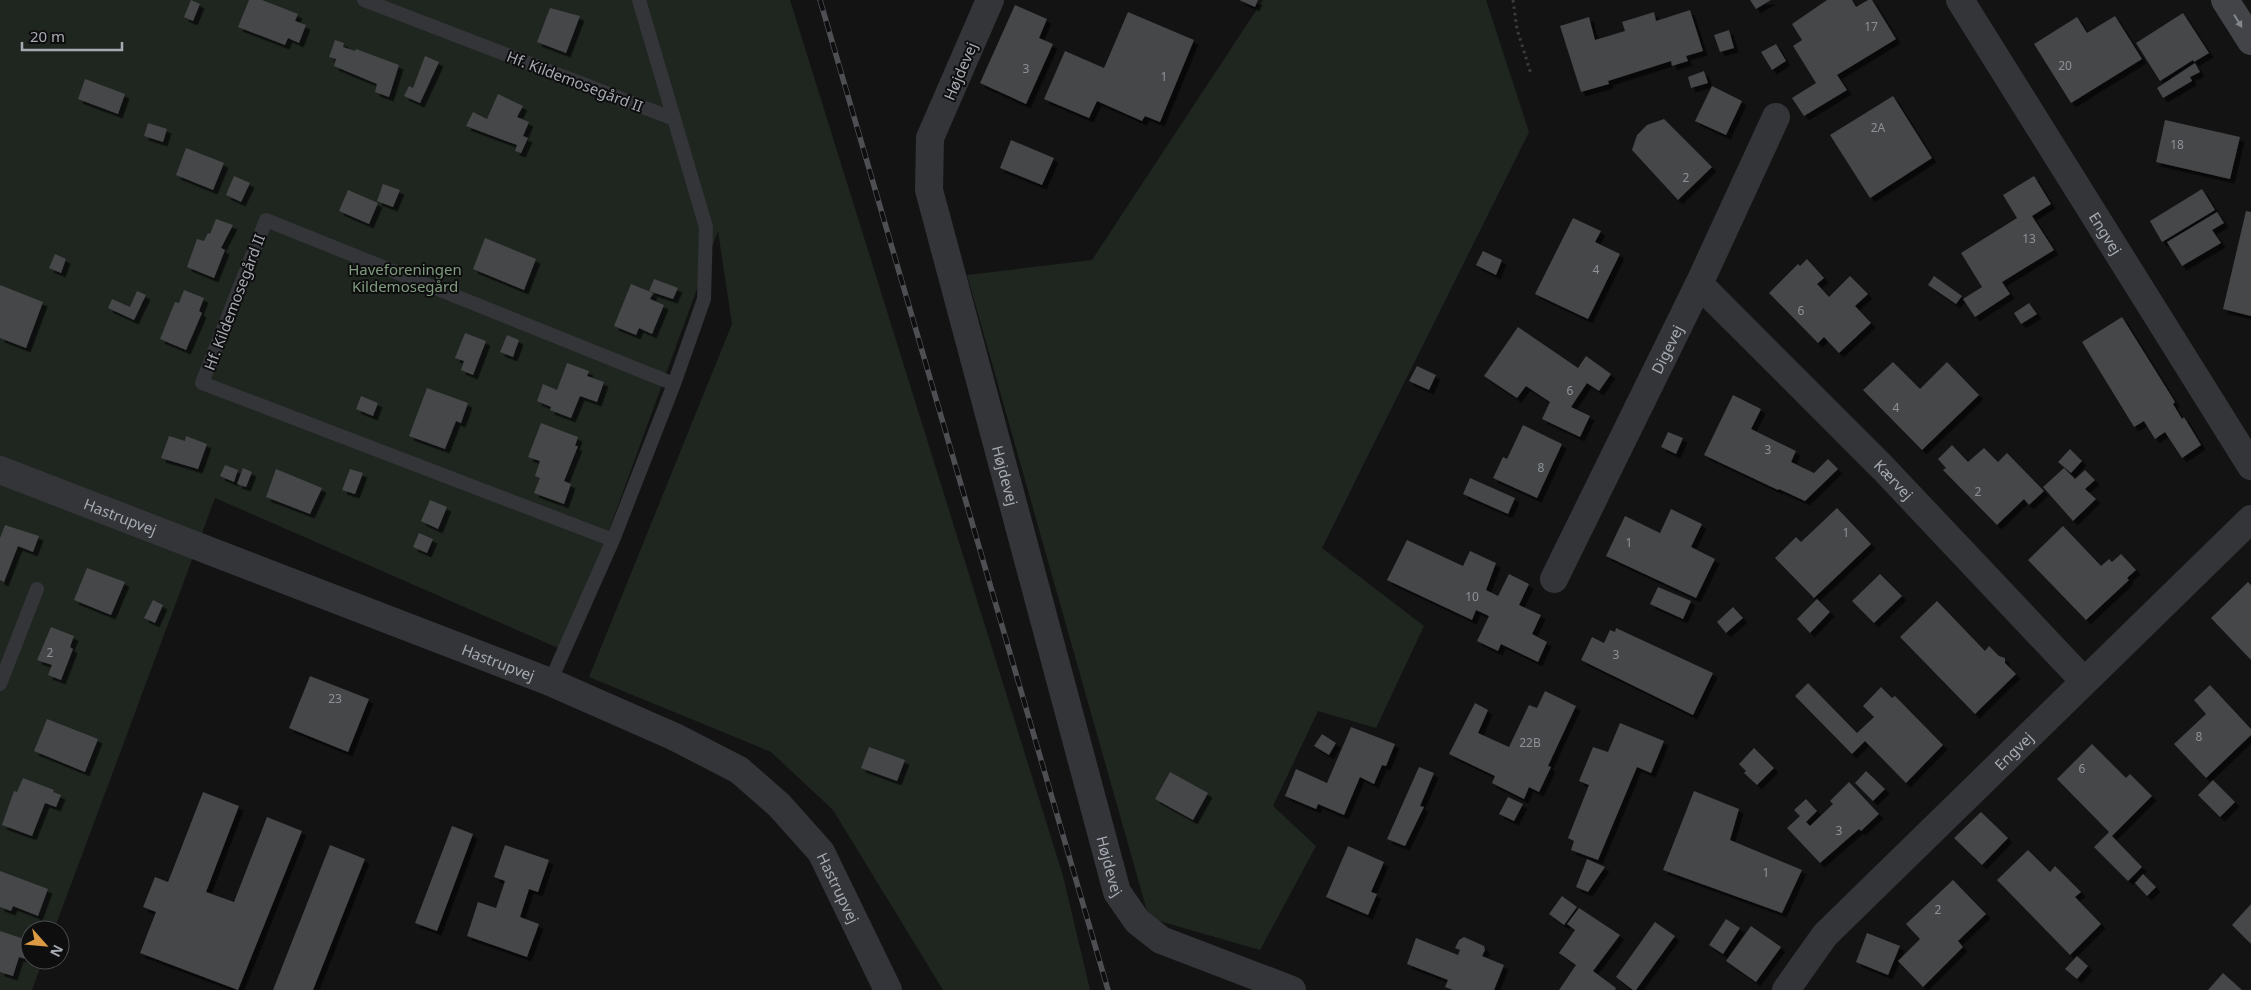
<svg xmlns="http://www.w3.org/2000/svg" width="2251" height="990" font-family="'Noto Sans',sans-serif">
  <defs>
    <filter id="shadow"><feDropShadow dx="4.5" dy="4.5" stdDeviation="0" flood-color="#0009"/></filter>
  </defs>
  <rect width="100%" height="100%" fill="#131314"/>
  <path fill="#1f2620" d="M0,0h790l273,876 27,114h-147l-110,-180 -62,-58 -182,-75 143,-353 -14,-93 -153,420 -350,-153 -161,432h-24v30h13l-11,30h-32z
    M1263,0h223l43,132 -207,416 102,78 -48,102 -58,-17 -45,95 43,40 -56,104 -111,-32 -182,-643 125,-15z"/>
  <path fill="#454649" filter="url(#shadow)" d="M191,0l9,4 -7,17 -9,-4z
    M249,0h13l36,14 -3,7 11,4 -7,18 -11,-5 -3,7 -47,-18z
    M1239,0h19l-3,7z
    M1750,0h21l-15,9z
    M1827,0h25l4,7 12,-7h4l24,39 -59,36 10,15 -43,26 -12,-18 24,-15 -23,-37 9,-6 -10,-16z
    M1015,5l32,14 -8,19 14,6 -27,60 -46,-21z
    M550,8l30,8 -14,37 -29,-11z
    M1690,10l13,41 -17,5 2,5 -16,5 -1,-5 -63,20 1,3 -28,8 -21,-66 29,-9 6,23 30,-9 -3,-9 32,-10 2,9z
    M1128,12l66,28 -34,82 -15,-6 -3,5 -45,-20 -8,17 -45,-19 21,-48 39,17z
    M2183,13l26,40 -15,9 -1,-2 -33,21 -24,-38z
    M2115,16l27,43 -71,44 -37,-59 43,-27 10,16z
    M1729,30l5,18 -14,4 -6,-17z
    M335,40l9,3 -1,4 12,4 1,-2 43,16 -10,32 -14,-5 2,-8 -43,-18 2,-7 -7,-2z
    M1776,44l10,17 -14,9 -11,-18z
    M425,56l14,6 -19,41 -16,-7 5,-10 4,2z
    M2195,63l5,9 -10,5 2,4 -29,17 -6,-10z
    M1704,71l4,12 -17,5 -3,-11z
    M85,79l40,15 -7,20 -40,-15z
    M1712,86l30,15 -16,34 -31,-14z
    M498,94l25,12 -6,11 12,5 -6,14 5,2 -7,15 -6,-2 2,-6 -51,-19 7,-14 14,7z
    M1893,96l39,62 -62,40 -40,-63z
    M1664,119l48,48 -34,33 -46,-50 5,-15 10,-10z
    M2165,120l75,17 -10,42 -74,-17z
    M148,123l19,6 -4,13 -19,-6z
    M1011,140l43,18 -12,27 -42,-17z
    M186,148l38,15 -11,27 -37,-15z
    M234,176l16,7 -9,19 -15,-7z
    M2034,176l17,28 -19,12 22,34 -52,32 8,12 -35,23 -12,-18 19,-12 -21,-34 56,-35 -14,-23z
    M383,184l17,6 -7,17 -16,-6z
    M2202,189l13,21 -53,32 -12,-21z
    M348,190l30,13 -9,21 -30,-13z
    M2246,211l5,1v104l-28,-7z
    M2217,212l7,11 -12,7 9,13 -39,23 -15,-24z
    M1573,218l28,13 -6,11 25,12 -32,65 -53,-25z
    M216,219l17,6 -12,23 4,2 -11,28 -27,-11 10,-28 7,2 4,-8 2,1z
    M485,238l51,21 -12,31 -51,-21z
    M1483,251l19,9 -6,15 -20,-10z
    M55,254l11,5 -5,14 -12,-5z
    M1807,259l17,19 -7,6 12,13 21,-21 18,18 -13,12 16,17 -32,30 -15,-16 -6,6 -49,-50 29,-29 2,2z
    M1934,276l28,20 -6,8 -28,-19z
    M654,279l24,9 -5,11 -24,-8z
    M631,284l22,9 -3,6 14,6 -12,29 -13,-6 -3,7 -22,-9z
    M0,285l43,17 -17,46 -26,-10z
    M184,290l20,8 -5,13 3,2 -16,37 -26,-11 15,-37 4,1z
    M137,291l9,4 -12,25 -26,-12 4,-9 18,8z
    M2029,303l8,11 -16,10 -7,-11z
    M2122,317l53,85 -2,2 9,15 2,-2 17,28 -19,13 -17,-26 -10,7 -11,-18 -10,6 -52,-85z
    M1518,327l60,41 8,-12 25,18 -12,17 -12,-8 -16,24 19,9 -10,21 -38,-18 8,-17 -24,-16 -9,12 -33,-22z
    M465,333l21,8 -13,34 -12,-5 3,-9 -9,-3z
    M507,335l12,5 -6,17 -13,-5z
    M1893,362l27,27 27,-27 32,33 -57,55 -59,-60z
    M567,363l22,8 -2,5 17,6 -7,20 -17,-6 -9,22 -21,-8 1,-3 -14,-6 6,-17 14,6z
    M1417,366l19,9 -7,15 -20,-9z
    M427,388l41,15 -7,20 -5,-2 -11,28 -36,-13z
    M1733,395l28,14 -10,20 45,22 -5,11 23,11 14,-14 10,10 -33,32 -26,-12 -1,1 -74,-35z
    M361,396l17,7 -5,13 -17,-7z
    M541,423l37,14 -3,9h3l-14,35 7,3 -7,20 -30,-11 6,-15 -5,-2 5,-15 -12,-4z
    M1523,425l39,19 -25,54 -44,-20 10,-21 4,2z
    M1668,432l15,6 -7,16 -15,-7z
    M169,436l16,5 1,-5 21,8 -9,25 -37,-11z
    M1952,445l16,17 16,-14 14,14 9,-9 37,38 -15,14 -5,-6 -27,26 -54,-55 3,-2 -8,-9z
    M2070,449l12,12 -11,12 -13,-11z
    M225,465l13,5 -4,12 -14,-6z
    M243,468l9,4 -6,15 -9,-3z
    M2064,468l11,11 10,-9 10,10 -10,9 11,10 -23,22 -30,-34z
    M276,469l46,19 -12,26 -44,-17z
    M350,469l13,4 -8,21 -13,-4z
    M1470,478l45,20 -7,16 -45,-20z
    M430,500l17,7 -9,22 -17,-8z
    M1837,508l34,36 -57,54 -39,-40 21,-21 5,5z
    M1671,509l31,15 -11,23 24,12 -19,39 -90,-42 19,-40 35,17z
    M5,525l34,11 -6,16 -15,-6 -14,36 -4,-2v-42z
    M2063,526l38,40 8,-7 3,3 9,-8 15,16 -9,8 2,2 -43,40 -58,-60z
    M419,533l14,6 -6,14 -14,-6z
    M1407,540l56,26 7,-15 26,12 -10,27 12,6 11,-22 20,10 -10,21 22,10 -9,19 15,8 -9,20 -37,-18 -3,7 -21,-10 12,-25 -13,-6 -4,10 -85,-40z
    M87,568l38,14 -14,33 -37,-15z
    M1880,574l22,22 -28,27 -22,-22z
    M2248,582l3,3v75l-40,-42z
    M1658,587l33,14 -8,18 -33,-15z
    M1817,599l13,13 -20,21 -13,-14z
    M153,600l10,5 -8,18 -11,-5z
    M1937,601l48,50 4,-5 10,10 6,2v5l11,11 -41,40 -75,-77z
    M1733,607l10,11 -17,15 -9,-11z
    M51,627l23,9 -4,11 3,2 -12,31 -13,-5 4,-10 -15,-5z
    M1616,628l97,45 -20,42 -112,-55 11,-23 12,6 6,-13 5,2z
    M310,676l59,23 -21,53 -59,-24z
    M1808,683l49,50 17,-16 -11,-11 18,-19 11,11 3,-2 48,49 -37,38 -41,-42 -13,13 -57,-58z
    M2210,685l41,44v6l-45,43 -32,-34 32,-30 -12,-14z
    M1545,691l31,15 -28,60 3,1 -12,25 -10,-5 -5,12 -32,-16 3,-7 -46,-22 26,-51 13,7 -10,23 31,14 20,-42 8,3z
    M47,719l51,20 -13,33 -51,-21z
    M1620,723l44,18 -13,32 -14,-6 -39,93 -27,-10 3,-9 -6,-3 21,-53 -10,-4 14,-34 15,5z
    M1351,727l44,17 -9,22 -4,-1 -8,19 -14,-7 -16,38 -26,-11 -2,5 -31,-13 11,-27 31,14z
    M1322,734l14,9 -7,12 -15,-9z
    M2092,744l34,34 4,-4 22,22 -40,40 30,31 -14,14 -34,-34 15,-15 -52,-53z
    M869,747l36,13 -8,21 -36,-13z
    M1754,748l20,20 -17,17 -13,-12 2,-2 -7,-7z
    M1419,767l15,6 -14,33 4,1 -19,39 -18,-7z
    M1866,771l19,18 -12,12 -18,-18z
    M1170,772l38,21 -15,27 -38,-21z
    M23,778l31,12 -1,2 8,3 -5,12 -11,-4 -13,33 -30,-11 12,-34 3,1z
    M2213,780l22,22 -15,15 -22,-22z
    M1849,782l30,32 -18,17 -2,-2 -39,34 -33,-35 13,-12 -6,-6 12,-11 11,12 -11,11 4,4 23,-22 -3,-3z
    M1694,791l45,18 -9,31 72,30 -20,43 -119,-43z
    M203,792l36,14 -33,86 28,10 33,-85 35,14 -64,159 -98,-37 16,-41 -13,-5 12,-30 13,5z
    M1508,797l15,7 -9,17 -15,-7z
    M1981,812l27,26 -26,27 -28,-27z
    M452,826l21,8 -36,97 -22,-8z
    M330,845l35,14 -52,131h-40z
    M505,845l44,15 -11,32 -9,-3 -9,28 19,7 -12,33 -60,-21 11,-34 18,6 9,-27 -11,-4z
    M1348,846l36,16 -13,30 6,2 -9,21 -42,-18z
    M2028,850l22,22 5,-6 26,26 -6,5 26,27 -31,31 -73,-75z
    M1587,859l18,8 -17,25 -12,-5z
    M0,871l48,18 -10,27 -25,-10 -2,5 -11,-4z
    M2143,874l13,13 -9,9 -12,-13z
    M1953,880l33,34 -28,27 5,6 -40,40 -25,-26 22,-22 -14,-15z
    M1562,896l15,11 -13,18 -15,-11z
    M2251,904v40l-19,-19z
    M1579,908l41,27 -27,36 23,17 -1,2h-56l17,-25 -17,-12 16,-23 -8,-6z
    M1726,919l14,9 -17,26 -14,-9z
    M1655,922l20,14 -39,54h-3l-17,-13z
    M1751,926l30,21 -25,35 -30,-21z
    M0,931l30,10 -1,19 -10,-3 -6,19 -13,-4z
    M1867,933l33,13 -12,29 -32,-13z
    M1464,937l20,9 1,4 -3,6 22,9 -10,25h-41l-8,-3 3,-7 -41,-16 9,-26 42,17 2,-5 -5,-2 4,-8z
    M2077,956l11,10 -11,13 -12,-10z
    M2223,973l19,17h-34z"/>
  <g fill="none" stroke-linecap="round" stroke-linejoin="round">
    <path stroke="#3a3c3f" stroke-width="3" stroke-dasharray="2.5 4" stroke-linecap="butt" d="M1513,0l4,29 14,45"/>
    <path stroke="#343539" stroke-width="14" d="M364,0l310,119
      M613,540l-411,-157 64,-163 408,164
      M550,682l63,-142 61,-156 30,-85 2,-72 -67,-227
      M0,684l37,-95"/>
    <g stroke="#343539" stroke-width="28">
      <path id="s1" d="M990,0l-60,138 -1,52 188,702 20,29 24,19 131,50"/>
      <path id="s2" d="M1960,0l291,466"/>
      <path id="s3" d="M1699,284l184,184 201,213"/>
      <path id="s4" d="M0,470l550,212 125,55 64,33 40,35 42,47 67,138"/>
      <path id="s5" d="M1554,579l145,-295 77,-167"/>
      <path id="s6" d="M1786,990l39,-55 426,-416"/>
    </g>
    <path stroke="#424448" stroke-width="28" d="M2225,0l26,41"/>
    <defs>
      <path id="rail" d="M820,0l288,990"/>
    </defs>
    <use href="#rail" stroke="#4d4f53" stroke-width="5.5"/>
    <use href="#rail" stroke="#0e0e0f" stroke-width="4" stroke-dasharray="11" stroke-linecap="butt"/>
  </g>
  <defs><path id="oneway-solid" d="M-6-.8H1V-3.2L6.5 0L1 3.2V.8H-6Z" transform="scale(1.25)"/></defs>
  <use fill="#83878e" href="#oneway-solid" transform="translate(2238 21) rotate(58)"/>
  <g text-anchor="middle" dominant-baseline="central" stroke-width="4" stroke-linejoin="round" paint-order="stroke">
    <g font-size="12" fill="#8e9298">
      <text x="1871" y="26">17</text>
      <text x="2065" y="65">20</text>
      <text x="1026" y="68">3</text>
      <text x="1164" y="76">1</text>
      <text x="1878" y="127">2A</text>
      <text x="2177" y="144">18</text>
      <text x="1686" y="177">2</text>
      <text x="2029" y="238">13</text>
      <text x="1596" y="269">4</text>
      <text x="1801" y="310">6</text>
      <text x="1570" y="390">6</text>
      <text x="1896" y="407">4</text>
      <text x="1768" y="449">3</text>
      <text x="1541" y="467">8</text>
      <text x="1978" y="491">2</text>
      <text x="1846" y="532">1</text>
      <text x="1629" y="542">1</text>
      <text x="1472" y="596">10</text>
      <text x="50" y="652">2</text>
      <text x="1616" y="654">3</text>
      <text x="335" y="698">23</text>
      <text x="2199" y="736">8</text>
      <text x="1530" y="742">22B</text>
      <text x="2082" y="768">6</text>
      <text x="1839" y="830">3</text>
      <text x="1766" y="872">1</text>
      <text x="1938" y="909">2</text>
    </g>
    <g font-size="15" fill="#a6abb3" stroke="#0e0e0f">
      <text transform="translate(960 71) rotate(-67)">Højdevej</text>
      <text transform="translate(575 81) rotate(21)">Hf. Kildemosegård II</text>
      <text stroke="none"><textPath href="#s2" startOffset="275">Engvej</textPath></text>
      <text transform="translate(234 302) rotate(-69)">Hf. Kildemosegård II</text>
      <text stroke="none"><textPath href="#s5" startOffset="256">Digevej</textPath></text>
      <text stroke="none"><textPath href="#s1" startOffset="498">Højdevej</textPath></text>
      <text stroke="none"><textPath href="#s3" startOffset="276">Kærvej</textPath></text>
      <text stroke="none"><textPath href="#s4" startOffset="129">Hastrupvej</textPath></text>
      <text stroke="none"><textPath href="#s4" startOffset="534">Hastrupvej</textPath></text>
      <text stroke="none"><textPath href="#s6" startOffset="331">Engvej</textPath></text>
      <text stroke="none"><textPath href="#s1" startOffset="902">Højdevej</textPath></text>
      <text stroke="none"><textPath href="#s4" startOffset="954">Hastrupvej</textPath></text>
    </g>
    <g font-size="15" fill="#809c7f" stroke="#0e0e0f">
      <text x="405" y="269">Haveforeningen<tspan x="405" dy="17">Kildemosegård</tspan></text>
    </g>
  </g>
  <g transform="translate(45 945) rotate(117)"><circle r="24" fill="#0e0e0f" stroke="#4b4d51"/>
  <path d="M0-4L9 19L0 12L-9 19Z" fill="#dc9a43"/>
  <text y="-8" font-size="14" font-weight="bold" text-anchor="middle" fill="#a6abb3">N</text>
  </g>
  <path d="M22 42v8h100v-8" fill="none" stroke="#a6abb3" stroke-width="2.5"/>
  <text x="30" y="42" font-size="15" fill="#a6abb3" stroke="#0e0e0f" stroke-width="4" paint-order="stroke">20 m</text>
</svg>
